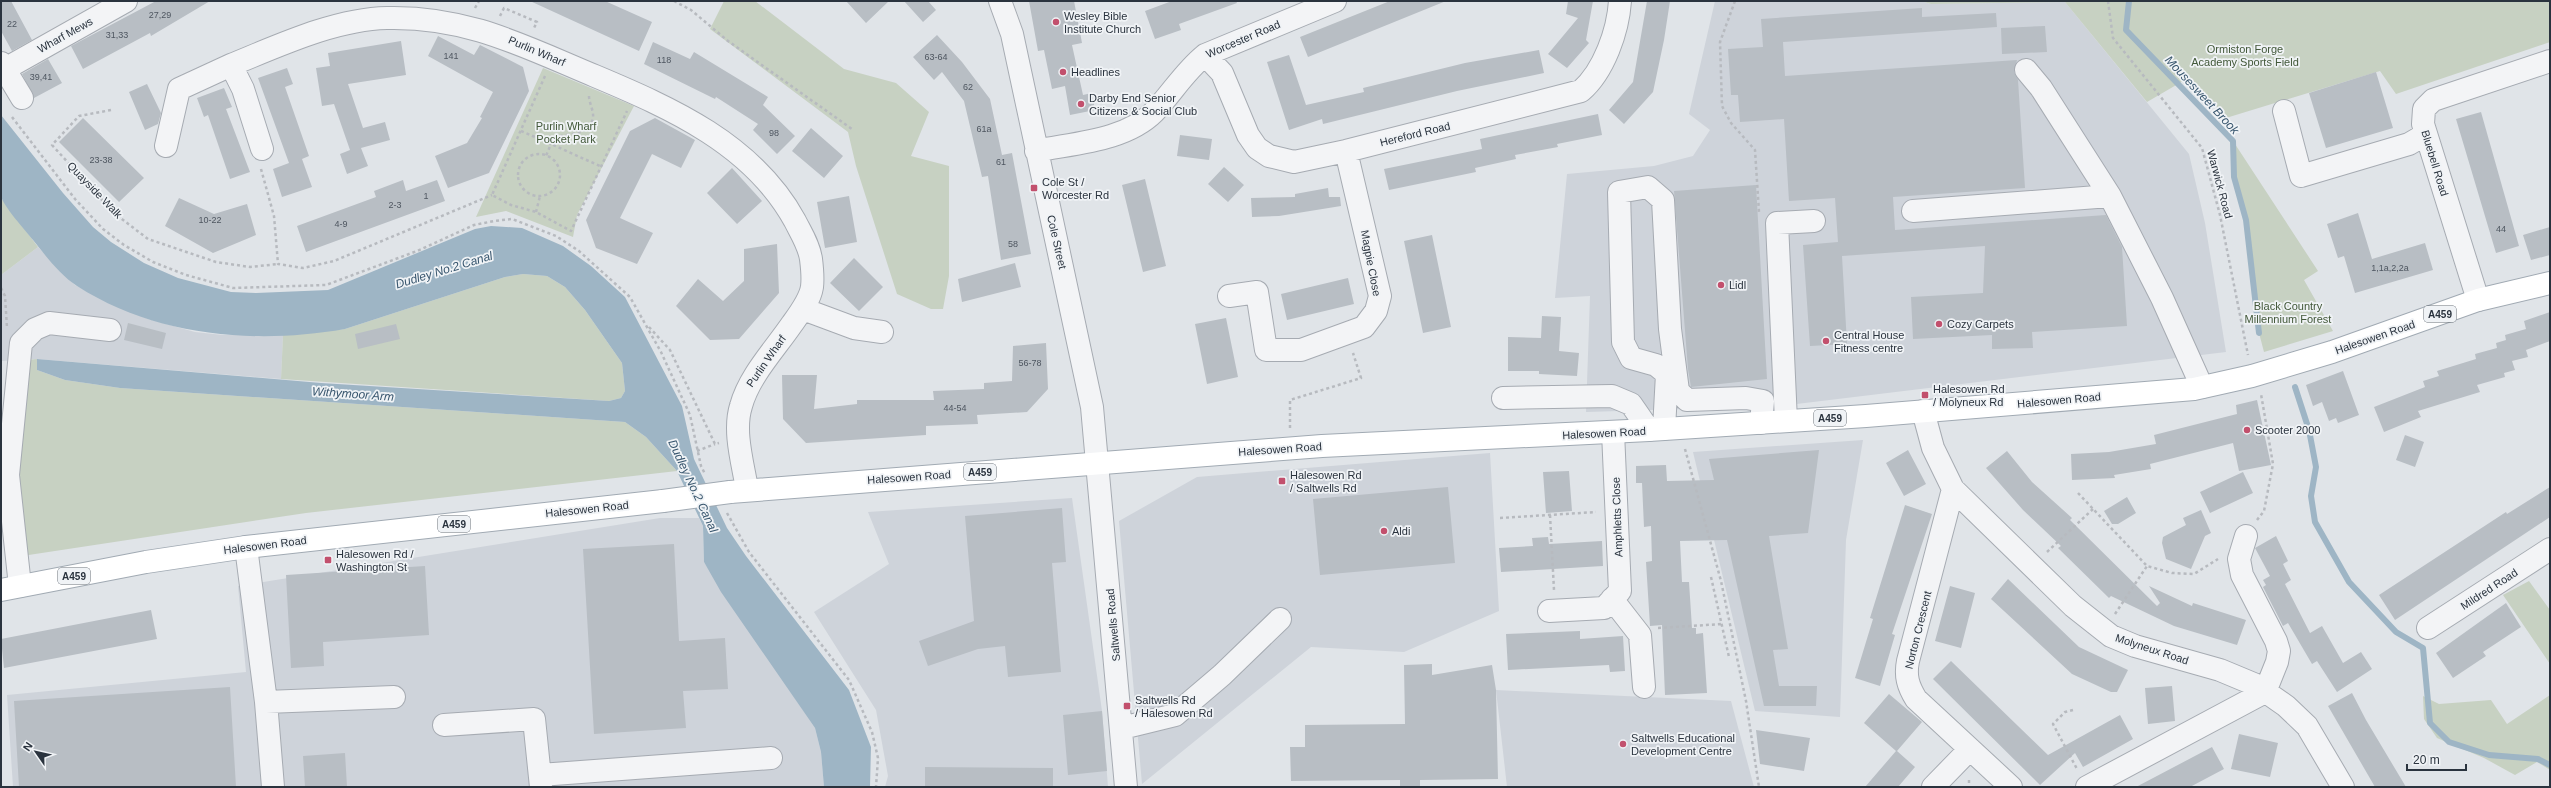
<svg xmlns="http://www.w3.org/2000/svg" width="2551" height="788" font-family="Arial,sans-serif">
  <rect width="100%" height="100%" fill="#e0e4e8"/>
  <path fill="#ced3da" d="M1715,1h206l10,3 134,-2 124,152 16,69 21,129 -446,54 -194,6 4,-116 -35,2 12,-124 87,-8 39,-10 17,-26 -21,-16z
    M38,247l37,38 32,17 41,17 47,13 28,3h60l-2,44 -244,-20 -36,2v-86z
    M1863,440l-17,100 -6,177 -85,-6 -62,-259z
    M1490,453l9,158 -95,41 -93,-5 -169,137 -23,-263 78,-44z
    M1072,498l30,213 6,76h-223l3,-11 -12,-66 -62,-98 75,-48 -21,-52z
    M660,518h39l4,8 1,36 111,166 6,24 3,35h-811l-6,-92 239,-23 -8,-86z
    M1496,690l235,11 23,86h-247z"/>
  <path fill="#c7d1c2" d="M724,1h31l89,68 52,14 33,29 -18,44 38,10v110l-6,33h-12l-34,-15 -41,-128 -8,-34 -138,-103z
    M1921,1h629v41l-154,52 -16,-23 -154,47 -36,-41 -43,25 -82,-100 -134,2z
    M543,68l91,38 -57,109 -4,22 -67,-26 -30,6z
    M2233,141l85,130 -14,9 29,51 -69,21 -5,-19 -13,-113 -12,-43z
    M1,198l37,49 -37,28z
    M523,274l24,2 18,11 20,23 37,53 3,28 -4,7 -12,3 -328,-22 2,-44 62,-6 160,-52z
    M37,359v11l28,10 55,8 505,34 21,15 31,34 -371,42 -284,43 -5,-89 9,-107z
    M2529,581l21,29v54l-47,-69z
    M2550,695v75l-13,-8 -22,13 -31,-17 -47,-20 -13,-19 -1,-23 16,8 52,-4 16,24z"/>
  <path fill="#9eb5c5" d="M1,115l62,78 30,34 18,15 33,21 34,15 53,14 25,1 72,-3 147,-61 16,-3 31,2 41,18 28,20 34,31 57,109 12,53 33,69 19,28 103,134 22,57 -1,40h-46l-3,-35 -6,-24 -94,-136 -17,-30 -1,-36 -26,-55 -31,-34 -21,-15 -505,-34 -55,-8 -28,-10v-11l284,24 288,18 12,-3 4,-7 -3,-28 -37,-53 -20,-23 -18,-11 -24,-2 -18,3 -160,52c-91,16 -190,7 -268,-43 -17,-11 -32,-31 -44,-46 -7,-9 -30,-34 -32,-44 -1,-23 0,-57 0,-81z"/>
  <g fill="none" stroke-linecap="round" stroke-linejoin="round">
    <path stroke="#9eb5c5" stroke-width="6" d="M2129,1l-3,29 107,111 1,36 12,43 13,113
      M2295,387l14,43 7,37 -5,29 4,26 34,60 47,50 27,16 7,75 19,19 40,13 49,4 12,6"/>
  </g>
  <path fill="#b8bec4" d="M1,1h10l21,39 -20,11 -11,-20z
    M156,1h54l-59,35 -1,-3 -67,36 -12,-23z
    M530,1h75l47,21 -13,29z
    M846,1h43l-23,22z
    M904,1h24l8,9 -13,12z
    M1029,1h45l8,42 -10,2 11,50 9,-2 3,17 -25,5 -5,-29 -13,3 -8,-39 -6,1z
    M1172,1h64l1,2 -58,21 2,6 -26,9 -10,-28z
    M1390,1h56l-138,56 -8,-20z
    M1568,1h25l-7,39 3,3 -22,25 -19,-14 30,-36 -12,-4z
    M1647,1h23l-6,39 -11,52 -29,32 -15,-14 24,-28z
    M1922,8v9l74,-4 1,14 -214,15 2,34 232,-16 -3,12 4,8 7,108 -132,9 2,33 211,-15 16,32 5,79 -95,6 1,16 -41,1v-14l-79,4 -2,-42 72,-4 2,-47 -143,10 5,88 -37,2 -7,-101 35,-3 -3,-44 -46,3 -5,-82 -44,3 -2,-27h-7l-3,-46 35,-2 -2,-28z
    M2045,26l2,26 -45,2 -1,-26z
    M937,35l25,27 28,37 12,56 10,-2 19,101 -30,6 -13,-84 -6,1 -18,-76 -22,-29 -8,8 -21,-23z
    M438,36l36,19 6,-10 43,22 6,24 -40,82 -41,15 -13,-32 32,-13 15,-25 -2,-1 13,-25 -65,-36z
    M401,41l5,34 -58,9 15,44 22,-6 5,18 -29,8 7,18 -21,8 -7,-20 10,-4 -16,-46 -12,2 -6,-38 14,-2 -2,-13z
    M653,42l37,17 4,-7 74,45 -5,8 32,31 -18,18 -24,-24 5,-6 -42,-27 -1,2 -71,-35z
    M1539,50l5,23 -87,18 -134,33 -1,-5 -33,11 -22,-68 22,-7 17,50 58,-13 -1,-4 102,-25z
    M48,59l14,24 -28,15 -12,-24z
    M287,68l6,16 -8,3 24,69 -7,3 10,28 -30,10 -9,-28 16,-6 -31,-85z
    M2376,72l17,56 -67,20 -17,-55z
    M147,84l14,29 -3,11 -13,6 -16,-38z
    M224,88l8,19 -6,2 24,63 -20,7 -22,-64 -4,2 -7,-19z
    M2481,112l38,134 -23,7 -40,-134z
    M1598,114l4,21 -45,9 1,3 -43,8 1,4 -41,9 1,4 -87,18 -5,-21 98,-20 -2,-10z
    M83,118l61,60 -25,24 -60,-60z
    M655,118l40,22 -14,28 -29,-14 -32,64 33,15 -16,31 -41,-16 -10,-28 44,-89z
    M811,128l32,28 -19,22 -32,-27z
    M1180,135l32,4 -3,21 -32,-4z
    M1224,167l20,18 -16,17 -20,-18z
    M732,168l30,33 -25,23 -30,-31z
    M1145,179l21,87 -23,6 -21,-87z
    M403,180l3,11 31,-11 8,21 -139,51 -9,-26 79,-29 -2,-6z
    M1756,185l11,194 -76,8 -3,-18 -14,-178z
    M1328,188l1,9h11l1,9 -62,10 -27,1 -1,-19 44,-1v-3z
    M849,196l8,46 -32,6 -8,-46z
    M179,198l35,16 33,-10 9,31 -43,18 -48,-27z
    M2358,213l14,46 53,-16 8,27 -78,23 -11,-37 -6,2 -11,-34z
    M2550,227v28l-19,5 -8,-25z
    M1432,235l19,92 -28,6 -19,-92z
    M777,244l2,49 -40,46 -29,1 -34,-34 22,-27 25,22 21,-20v-32z
    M854,258l29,29 -24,24 -29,-28z
    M1015,263l6,24 -59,15 -4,-23z
    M1348,278l6,26 -67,16 -6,-26z
    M2550,312v29l-24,9 2,7 -16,4 3,9 -11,3 1,4 -28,8 3,7 -62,19 3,6 -37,15 -10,-25 51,-20 -2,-6 16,-5 -2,-5 39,-12 -1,-5 22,-6 -1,-5 10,-3 -1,-5 21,-6 -2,-8z
    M1542,316l19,1 -2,34 20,2 -2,23 -38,-2v-3h-31v-34l33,1z
    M1226,318l12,59 -31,7 -12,-60z
    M128,323l38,10 -4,16 -38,-9z
    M396,324l4,15 -42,10 -3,-15z
    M1046,343l2,46 -21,23 -50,3 1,9 -52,2v9l-120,8 -23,-24 -1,-44h35l-3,34 43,-5v-4h77l-1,-9 51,-2v-6l28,-2 1,-35z
    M2343,371l16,44 -21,8 -2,-5 -7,3 -7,-19 -9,4 -7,-21z
    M2257,400l14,65 -32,6 -6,-28 -83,21 1,5 -37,6 1,3 -43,2 -1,-26 38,-2 47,-8 -2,-9 83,-21 -1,-9z
    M2405,435l19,7 -9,25 -19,-7z
    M1819,450l-11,83 -39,3 19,113 -15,1 6,36h38l-1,20h-52l-37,-166 -47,1 2,41h7l3,46h4v6l7,-1 4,60 -42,2 -3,-70 -12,1 -4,-64 6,-1 -1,-35 -7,1 -2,-44h-6v-17l30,-1 1,16 47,-1 -5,-21z
    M1908,450l18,34 -22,12 -18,-33z
    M2007,451l25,31 40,36 -2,2 87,86 3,-3 -11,-17 43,20 1,-3 53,17 -9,25 -63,-19 -63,-30 -2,2 -51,-50 3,-2 -38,-36 -37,-42z
    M1569,471l3,40 -26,2 -3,-41z
    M2243,472l10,21 -43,20 -10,-21z
    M1448,487l7,76 -135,12 -7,-76z
    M2550,487v30l-155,103 -16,-25 127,-83 1,2z
    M2127,497l9,16 -18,11h-6l-8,-13z
    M1905,505l27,9 -40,120 3,1 -15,51 -25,-8 18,-59 -3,-1z
    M1062,508l4,54 -14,1 9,109 -53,5 -3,-31 -27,3 -50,17 -9,-25 55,-20 -9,-105z
    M2201,510l10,23 -6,3 -14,33 -25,-10 -4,-16 1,-6 23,-12 -3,-7z
    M2276,536l12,25 -5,3 8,16 -6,4 25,49 12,-7 21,37 18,-11 11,17 -35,23 -20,-31 -5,3 -24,-41 -5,3 -20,-39 3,-2 -3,-5 7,-4 -15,-28z
    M1548,537l1,7 53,-3 1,25 -102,6 -2,-24 34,-2 -1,-8z
    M674,544l5,97 46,-3 3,51 -45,2 3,37 -92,6 -11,-185z
    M425,566l4,69 -106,7 1,24 -33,2 -5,-93z
    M2008,579l71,68 49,23 -11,22h-6l-39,-18 -81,-75z
    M1950,586l25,7 -14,55 -26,-7z
    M2506,603l15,24 -38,25 3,4 -33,22 -17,-25z
    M151,610l6,29 -153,29 -3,-29z
    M1580,631v8l43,-3 2,35 -15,1 -1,-7 -101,5 -2,-36z
    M1951,661l97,94 72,-40 13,24 -50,28 -8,-14 -35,32 -107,-106z
    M1432,664v11l60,-10 4,25 2,89 -78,1v7h-20v-7l-109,1 -1,-34h15v-22l100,-1 -1,-59z
    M2172,686l3,35 -27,3 -3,-36z
    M230,687l6,100h-217l-5,-86z
    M2352,693l14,27 40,67h-31l-47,-81z
    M1889,694l33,28 -25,29 18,16 -17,20h-33l31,-36 -32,-28z
    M1102,711l5,60 -39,4 -5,-60z
    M1756,730l54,8 -6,33 -44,-7z
    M2239,734l39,9 -8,34 -39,-8z
    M2212,747l12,22 -34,18h-54z
    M345,753l2,34h-42l-2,-31z
    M925,767l128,1v19h-128z"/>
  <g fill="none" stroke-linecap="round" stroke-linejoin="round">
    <defs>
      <path id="minor" d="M1000,1l12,33 80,373 34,380
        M1205,55l17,18 26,62 9,13 12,8 25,6 52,-11 235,-60c23,-20 37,-60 39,-90
        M1,63l21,35
        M5,69l121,-68
        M2026,70l15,18 69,108
        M2284,111l17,65 108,-32 17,-10
        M166,146l13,-57 52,-24
        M262,149l-19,-60 -12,-24c47,-19 104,-46 156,-47 80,-2 136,28 208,58 76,32 158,68 200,145 6,12 14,24 16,38 1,8 2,20 1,28 -2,13 -12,26 -20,37 -17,25 -43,52 -51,82 -8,25 2,58 6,83
        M1036,151c38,-8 89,-10 118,-39 18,-19 31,-41 51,-57l130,-54
        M1913,211l197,-15 52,102 40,89
        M1229,296l28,-4 9,58h35l63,-23 12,-16 4,-15 -34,-145
        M2478,300l-55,-176 1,-15 9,-9 117,-39
        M803,309l51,19 28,4
        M1503,398l109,-2 19,8 18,26
        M1923,411l10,37 20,41 120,117 38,30 24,10 85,24 36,15 30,21 21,20 36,61
        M1786,421l-9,-198 37,-2
        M1664,429l3,-55 -11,-9 -25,-7 -8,-16 -4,-150 29,-5 15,13 7,129 8,62 9,9 59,-2 17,3 -2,22
        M1953,489l-45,172c-3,15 0,25 8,38l95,88
        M246,547l20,155 7,85
        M20,586l-12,-111 13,-132 14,-14 14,-6 61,7
        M1612,599l28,36 4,52
        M1549,611l55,-3 16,-17 -7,-159
        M2428,628l122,-79
        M266,702l128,-5
        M444,725l90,-6 7,68
        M1122,728l53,-13 47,-40 58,-56
        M540,775l231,-17
        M1933,787l37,-38
        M2087,787l178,-95 12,-30 2,-11 -3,-10 -34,-66 -3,-16 7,-23"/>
      <path id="major" d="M730,492l592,-46 327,-16 217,-14 328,-27 58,-13 80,-24 146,-52 72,-17
        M1,590l145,-28 100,-15 417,-46"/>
    </defs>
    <use href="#minor" stroke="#a6abb2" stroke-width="24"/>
    <use href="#major" stroke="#a1aab3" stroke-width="24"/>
    <path stroke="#b7babf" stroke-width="2.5" stroke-dasharray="3 3" stroke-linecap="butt" d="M674,1l17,9 37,31 124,88
      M1735,1l-15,41 2,64 9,17 24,27 4,62
      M2108,1l5,37 89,110 18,67 28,140
      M475,8l4,-7
      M500,16l4,-8 33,14 -3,6
      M545,76l-53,119 19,10 25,7 35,19 56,-120
      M589,96c0,7 5,15 4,22 -3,17 -25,16 -37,19l-5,7 51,23
      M111,110l-32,6 -27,29 62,68 34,26 68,23 34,5 28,-3
      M12,117l63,82 28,30 21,16 29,17 33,13 47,13 93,-3 91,-34 57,-26 20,-4 18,-2 44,17 23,15 51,46 31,55 29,63 11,51 4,8
      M521,131l30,13 -5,12
      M518 175a21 21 0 1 1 42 0a21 21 0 1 1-42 0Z
      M261,169l13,47 4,48 25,4 31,-7 158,-66
      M536,212l4,-16
      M1,288l4,8 2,32
      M649,327l21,23 45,94 4,-1
      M1290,428v-28l71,-22 -8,-25
      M1685,449l36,132 25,120 13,86
      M697,451l18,-7
      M2078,493l69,73 25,7 22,1 24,-15
      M727,513l22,39 100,128 23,52 6,26 -2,29
      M1550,515l4,75
      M1500,518l96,-6
      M2257,520l7,-9 9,-47 -12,-70
      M2047,552l46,-43
      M1711,577l18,80
      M2115,614l32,-48
      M1658,628l64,-4
      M2073,710l-8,2 -12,12 24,45
      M1969,780v7"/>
    <use href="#minor" stroke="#f3f4f6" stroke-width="22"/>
    <use href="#major" stroke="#fff" stroke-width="22"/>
    <defs>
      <path id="major-bridge" d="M663,501l67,-9"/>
    </defs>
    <use href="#major-bridge" stroke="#a1aab3" stroke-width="24" stroke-linecap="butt"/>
    <use href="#major-bridge" stroke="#fff" stroke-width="22"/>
  </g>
  <g fill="#c2506d" stroke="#f0f3f6" stroke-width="1.5">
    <circle cx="1056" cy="22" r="4"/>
    <circle cx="1063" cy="72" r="4"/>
    <circle cx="1081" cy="104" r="4"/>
    <rect x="1030" y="184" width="8" height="8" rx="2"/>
    <circle cx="1721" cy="285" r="4"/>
    <circle cx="1939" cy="324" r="4"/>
    <circle cx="1826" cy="341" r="4"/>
    <rect x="1921" y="391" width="8" height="8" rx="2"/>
    <circle cx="2247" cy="430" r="4"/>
    <rect x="1278" y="477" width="8" height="8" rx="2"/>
    <circle cx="1384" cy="531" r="4"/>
    <rect x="324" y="556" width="8" height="8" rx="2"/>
    <rect x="1123" y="702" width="8" height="8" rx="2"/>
    <circle cx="1623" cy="744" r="4"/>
  </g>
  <g text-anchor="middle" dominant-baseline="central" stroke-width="3.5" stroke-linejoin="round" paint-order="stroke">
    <g font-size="9" fill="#4e5660">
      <text x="160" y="15">27,29</text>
      <text x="12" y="24">22</text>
      <text x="117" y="35">31,33</text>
      <text x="451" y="56">141</text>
      <text x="936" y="57">63-64</text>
      <text x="664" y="60">118</text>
      <text x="41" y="77">39,41</text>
      <text x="968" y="87">62</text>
      <text x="984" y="129">61a</text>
      <text x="774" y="133">98</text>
      <text x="101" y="160">23-38</text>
      <text x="1001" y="162">61</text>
      <text x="426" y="196">1</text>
      <text x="395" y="205">2-3</text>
      <text x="210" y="220">10-22</text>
      <text x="341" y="224">4-9</text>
      <text x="2501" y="229">44</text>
      <text x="1013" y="244">58</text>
      <text x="2390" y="268">1,1a,2,2a</text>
      <text x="1030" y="363">56-78</text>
      <text x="955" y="408">44-54</text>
    </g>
    <g fill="#f0f3f6" stroke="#656d75" stroke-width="1">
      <rect x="2424" y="306" width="32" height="16" rx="3"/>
      <rect x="1814" y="410" width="32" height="16" rx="3"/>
      <rect x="964" y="464" width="32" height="16" rx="3"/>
      <rect x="438" y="516" width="32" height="16" rx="3"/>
      <rect x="58" y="568" width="32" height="16" rx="3"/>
    </g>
    <g font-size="10" font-weight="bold" fill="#2a333e">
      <text x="2440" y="314">A459</text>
      <text x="1830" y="418">A459</text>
      <text x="980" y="472">A459</text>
      <text x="454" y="524">A459</text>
      <text x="74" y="576">A459</text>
    </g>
    <g font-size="11" fill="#2a333e" stroke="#f0f3f6" text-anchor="start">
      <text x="1064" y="16">Wesley Bible<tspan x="1064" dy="13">Institute Church</tspan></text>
      <text x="1071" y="72">Headlines</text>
      <text x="1089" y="98">Darby End Senior<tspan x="1089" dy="13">Citizens &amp; Social Club</tspan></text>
      <text x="1042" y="182">Cole St /<tspan x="1042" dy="13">Worcester Rd</tspan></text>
      <text x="1729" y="285">Lidl</text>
      <text x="1947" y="324">Cozy Carpets</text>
      <text x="1834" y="335">Central House<tspan x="1834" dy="13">Fitness centre</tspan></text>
      <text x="1933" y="389">Halesowen Rd<tspan x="1933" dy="13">/ Molyneux Rd</tspan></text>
      <text x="2255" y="430">Scooter 2000</text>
      <text x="1290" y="475">Halesowen Rd<tspan x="1290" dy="13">/ Saltwells Rd</tspan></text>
      <text x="1392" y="531">Aldi</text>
      <text x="336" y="554">Halesowen Rd /<tspan x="336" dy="13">Washington St</tspan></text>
      <text x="1135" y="700">Saltwells Rd<tspan x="1135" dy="13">/ Halesowen Rd</tspan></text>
      <text x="1631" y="738">Saltwells Educational<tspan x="1631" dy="13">Development Centre</tspan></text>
    </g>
    <g font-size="11" fill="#2a333e" stroke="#f0f3f6">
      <text transform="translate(65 35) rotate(-29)">Wharf Mews</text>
      <text transform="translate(1243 39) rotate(-23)">Worcester Road</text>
      <text transform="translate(537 51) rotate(23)">Purlin Wharf</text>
      <text transform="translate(1415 134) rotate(-14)">Hereford Road</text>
      <text transform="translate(2435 163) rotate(73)">Bluebell Road</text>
      <text transform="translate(2220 184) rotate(75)">Warwick Road</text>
      <text transform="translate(95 190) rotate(46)">Quayside Walk</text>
      <text transform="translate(1057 242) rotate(77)">Cole Street</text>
      <text transform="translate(1371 263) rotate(79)">Magpie Close</text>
      <text transform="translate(2375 337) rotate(-19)">Halesowen Road</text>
      <text transform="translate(766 361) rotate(-55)">Purlin Wharf</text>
      <text transform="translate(2059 400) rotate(-5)">Halesowen Road</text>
      <text transform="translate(1604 433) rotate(-3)">Halesowen Road</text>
      <text transform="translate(1280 449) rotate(-4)">Halesowen Road</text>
      <text transform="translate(909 477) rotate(-4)">Halesowen Road</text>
      <text transform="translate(587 509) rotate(-6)">Halesowen Road</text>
      <text transform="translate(1617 517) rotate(-92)">Amphletts Close</text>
      <text transform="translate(265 545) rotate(-7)">Halesowen Road</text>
      <text transform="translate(2489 589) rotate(-33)">Mildred Road</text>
      <text transform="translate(1113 625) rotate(-95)">Saltwells Road</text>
      <text transform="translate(1918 630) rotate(-76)">Norton Crescent</text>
      <text transform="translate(2152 649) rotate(18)">Molyneux Road</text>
    </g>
    <g font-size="11" fill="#425839" stroke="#f0f3f6">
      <text x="2245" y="49">Ormiston Forge<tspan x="2245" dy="13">Academy Sports Field</tspan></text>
      <text x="566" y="126">Purlin Wharf<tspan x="566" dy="13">Pocket Park</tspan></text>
      <text x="2288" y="306">Black Country<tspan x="2288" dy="13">Millennium Forest</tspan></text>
    </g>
    <g font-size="12" font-style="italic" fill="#38566e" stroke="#f0f3f6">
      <text transform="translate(2202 95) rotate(47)">Mousesweet Brook</text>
      <text transform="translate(444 270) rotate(-17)">Dudley No.2 Canal</text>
      <text transform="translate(353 394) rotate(4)">Withymoor Arm</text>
      <text transform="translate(693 486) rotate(65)">Dudley No.2 Canal</text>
    </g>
  </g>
  <rect width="2551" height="788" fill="none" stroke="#2a333e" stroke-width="4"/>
  <g transform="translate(36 752) rotate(304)" stroke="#f0f3f6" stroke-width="3" paint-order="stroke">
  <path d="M0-3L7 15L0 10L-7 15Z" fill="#2a333e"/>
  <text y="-6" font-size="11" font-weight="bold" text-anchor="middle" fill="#2a333e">N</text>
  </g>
  <path d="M2407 764v6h59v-6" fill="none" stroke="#2a333e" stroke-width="2"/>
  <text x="2413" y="764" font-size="12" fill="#2a333e" stroke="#f0f3f6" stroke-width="3" paint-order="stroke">20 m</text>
</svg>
